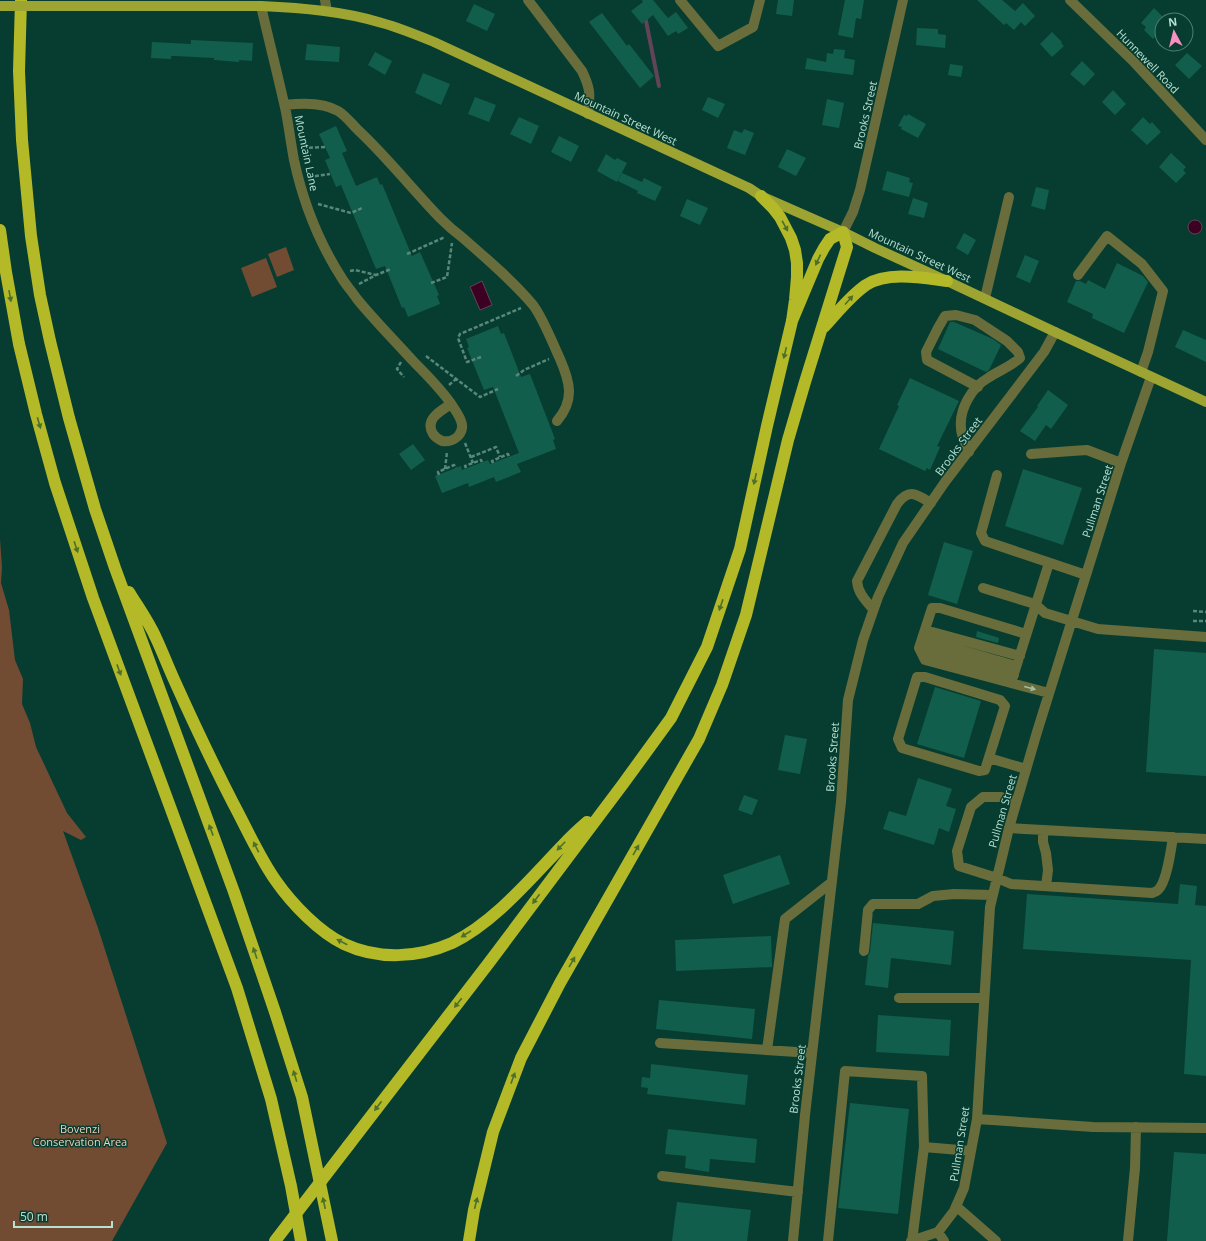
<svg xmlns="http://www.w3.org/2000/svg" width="1206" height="1241" font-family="'Open Sans',sans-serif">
  <rect width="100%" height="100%" fill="#073d30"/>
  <path fill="#724b33" d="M286,247l8,23 -17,7 -9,-23z
    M266,258l11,29 -25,10 -11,-29z
    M0,539l2,28 -1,16 8,27 6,50 8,19 -1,25 8,19 6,24 31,66 19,24 -5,3 -18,-9 35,97 69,215 -55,98h-112z"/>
  <path fill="#3c0022" stroke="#614457" d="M1188 227a7 7 0 1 1 14 0a7 7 0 1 1-14 0Z
    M482,281l10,24 -12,5 -10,-23z"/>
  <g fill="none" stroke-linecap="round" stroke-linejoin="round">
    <path stroke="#614457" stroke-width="4" d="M645,16l14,70"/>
  </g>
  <path fill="#125e4c" d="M642,0h11l15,18 8,-6 12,16 -10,6 -2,-3 -8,5 -15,-21 -11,9 -11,-13 12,-9z
    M778,0h16l-2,16 -16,-2z
    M845,0h19l-3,19 -5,-1 -3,20 -15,-3z
    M977,0h25l13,11 8,-8 12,13 -10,10 -4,-4 -7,8 -8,-7 -2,2z
    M474,4l21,10 -8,17 -21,-10z
    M1154,8l8,8v13l-9,10 -9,-9 2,-3 -5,-4z
    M602,13l25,33 2,-2 25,32 -14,12 -51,-66z
    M917,28l21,1v5l8,1 -1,13 -29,-3z
    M1052,32l10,10 -1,1 3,3 -12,11 -12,-13z
    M191,40l62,3 -1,18 -13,-1v2l-25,-2v-2l-39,-2h-4v3l-20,-1 1,-16 39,2z
    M307,44l33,3 -1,15 -34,-2z
    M834,49l11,1 -1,8 11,2 -2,15 -48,-6 2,-11 19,4 1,-9 6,1z
    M375,52l17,9 -7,14 -17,-10z
    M1187,53l15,13 -13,13 -14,-14z
    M1082,61l13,13 -11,12 -14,-12z
    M950,64l13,2 -2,11 -13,-2z
    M423,73l27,11 -9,21 -26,-12z
    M1113,90l13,14 -11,11 -13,-13z
    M475,97l21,8 -7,17 -21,-8z
    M708,97l17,7 -7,14 -16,-8z
    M827,99l17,4 -5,25 -17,-3z
    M908,114l18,10 -8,14 -17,-9 1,-2 -4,-1 6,-11 3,1z
    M519,117l20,9 -8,18 -21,-10z
    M1143,117l7,7 2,-2 9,10 -14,13 -16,-15z
    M336,126l11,25 -5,2 14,33 21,-9 3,8 2,-1 30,72 8,-4 19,43 -2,1 3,8 -32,13 -4,-10 -2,1 -17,-42 -9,3 -35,-84 -5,2 -11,-27 5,-2 -11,-24z
    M744,129l10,4 -9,22 -18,-7 7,-18 8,3z
    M559,136l20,10 -8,16 -20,-10z
    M787,149l19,9 -10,18 -18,-9z
    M1171,153l15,14 -3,3 3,3 -10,10 -17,-16z
    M606,154l9,6 2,-2 10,5 -10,19 -20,-11z
    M887,171l23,7 -1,4 4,1 -4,14 -27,-7z
    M622,173l20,9 2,-4 18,9 -7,14 -18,-8 1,-2 -20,-10z
    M1036,187l13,3 -4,20 -14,-4z
    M913,198l15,5 -4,15 -16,-4z
    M687,199l21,9 -8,17 -20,-9z
    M964,233l12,7 -8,15 -12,-7z
    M1025,255l14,6 -9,22 -14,-6z
    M1117,263l26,13 5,6 -24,51 -32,-15 1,-4 -26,-12 9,-21h4l6,3 2,-4 17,9z
    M950,322h4l39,17 8,6 -12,25 -3,2 -48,-23z
    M498,326l3,8 3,-1 17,44 9,-3 25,65 -2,1 3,9 -39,15 4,8 -25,10 -2,-5 -25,10 -1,-4 -26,10 -7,-17 26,-10 1,4 26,-10 2,4 29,-11 -26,-66 -9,3 -17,-42 2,-1 -3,-8z
    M1183,330l23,10v22l-31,-15z
    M910,378l49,23 -22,45 3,1 -10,23 -3,-2 -2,3 -46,-22 20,-43 -2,-1z
    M1048,390l20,15 -17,24 -5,-4 -11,16 -15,-10 18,-24 -1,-1z
    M413,444l12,16 -14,10 -12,-16z
    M1023,469l59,19 -19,57 -58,-19z
    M944,542l29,9 -16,53 -29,-9z
    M977,631l22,7 -1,5 -22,-6z
    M1154,649l52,4v123l-60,-4z
    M935,687l46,14 -17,57 -47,-14z
    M785,735l22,4 -7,35 -22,-4z
    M918,778l34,11 -6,17 10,3 -7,23 -10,-4 -5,17 -51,-16 6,-18 17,5z
    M744,795l14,5 -6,15 -14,-5z
    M780,855l10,29 -57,20 -10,-29z
    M1180,884l17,2 -2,19 11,1v170l-22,-2 7,-114 -168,-11 4,-55 151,10z
    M873,923l81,8 -3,34 -60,-7 -3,30 -23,-3 3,-29 2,-4z
    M771,936l1,31 -96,4 -1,-31z
    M659,1000l96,9 -3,30 -96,-10z
    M878,1015l73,5 -2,36 -73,-4z
    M651,1064l97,11 -3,30 -98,-11 1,-6 -7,-1 1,-10 8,1z
    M850,1103l59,6 -11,105 -60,-6z
    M668,1129l89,10 -2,24 -45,-4 -1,13 -24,-4 1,-12 -21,-2z
    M1174,1152l32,2v87h-39z
    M677,1202l74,8 -4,31h-75z"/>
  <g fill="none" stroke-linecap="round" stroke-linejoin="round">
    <path stroke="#57887a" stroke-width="2.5" stroke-dasharray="4 2" stroke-linecap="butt" d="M303,148l22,-1
      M309,177l21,-3
      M318,204l33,9 11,-5
      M407,254l38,-17
      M350,271l5,-1 21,5
      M431,283l16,-6 5,-34
      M359,284l17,-9 15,-6
      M426,356l54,41 18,-8
      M481,357l-14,5 -9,-24 2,-4 61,-26
      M401,362l-4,7 7,8
      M516,376l8,-6 25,-11
      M449,385l7,-6
      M465,443l8,20
      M471,457l25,-10 4,10
      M493,463l-1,-2 16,-7 1,3
      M466,468l-1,-2 16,-6 1,2
      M445,469l2,-17
      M439,475l-1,-3 16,-7 2,3
      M1193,611l13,1
      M1193,621h13"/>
    <path stroke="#696d3b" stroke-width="10" d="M325,0l2,11
      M528,0l54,71c9,19 8,23 6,43
      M680,0l38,46 35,-19 7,-27
      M1070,0l65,63 71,77
      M261,6c8,35 17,70 25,106 3,16 5,32 8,48 9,42 25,83 49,120 4,6 10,13 14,19 18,22 38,42 57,63 14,14 27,27 38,43 3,5 7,10 9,16 2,5 1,10 -2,14 -4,5 -11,7 -17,6 -4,-2 -7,-4 -9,-7 -9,-15 8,-23 18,-30
      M285,105c16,-2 38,-3 53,6 7,4 14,13 20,19 29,27 54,59 82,88 7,7 15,14 23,20 23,20 51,44 70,67 10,13 20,39 27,54 10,23 15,41 -3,62
      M843,232l10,-20 7,-22 43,-190
      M1078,275l29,-39 35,28 21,27 -15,61 -7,20
      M985,298l24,-101
      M969,452c-3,-8 -8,-16 -8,-24 -2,-19 11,-41 27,-50 10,-7 22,-11 32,-20l-2,-6 -11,-11 -32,-21 -19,-5 -11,1 -7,12 -12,24 1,8 51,27
      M1031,454l41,-3 15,-1 34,13
      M997,475l-16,58 4,8 101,34
      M983,588l52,16 10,9 53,16 108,8
      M873,609c-8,-9 -15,-16 -16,-28l40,-77c12,-16 19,-10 34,-1
      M925,630l95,26
      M1026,634l-86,-26h-8l-13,40 6,12 86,23 38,-120
      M922,639l94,27
      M919,648l95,27
      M917,677h8l75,23 5,6 -20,64 -6,1 -77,-23 -4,-9z
      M1011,683l38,10
      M989,758l37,11
      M1016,802l-15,-5h-18l-12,10 -14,44 2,15 38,12 14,6 141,9c2,-1 4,-1 6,-3 9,-8 13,-41 15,-53
      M1009,828l197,11
      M1043,830v12l3,11 2,17 -2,16
      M864,951l4,-41 5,-6h45l15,-8 21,-2 39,1
      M899,998h85
      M660,1043l152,10
      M767,1050l18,-131 47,-37
      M977,1119l116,8 113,1
      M662,1176l136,16
      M956,1206l40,35
      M938,1232l6,9
      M793,1241l12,-126 36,-313 7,-102 15,-60 15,-43 25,-54 42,-61 99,-130 11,-20
      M828,1241l17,-170 77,5 2,71
      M911,1241l27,-9 16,-21 10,-23 13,-69 13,-212 19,-79 28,-96 84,-269 30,-86
      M912,1241l12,-94 47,4
      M1128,1241l7,-73 1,-41"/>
    <path stroke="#9ea432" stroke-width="10" d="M63,6h198c41,2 82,5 121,17 18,5 35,12 52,19l315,146 12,8 82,36 32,16 72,33 108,51 151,70"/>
    <path stroke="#b3b927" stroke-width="12" d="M21,0l-2,71 3,69 9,96 9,59 10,46 19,77 26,91 20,59 119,324 41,120 27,85 30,144
      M0,230l6,42 13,72 17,70 19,69 38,115 144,390 34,111 20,87 10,55
      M824,327c13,-14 26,-31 42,-42 22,-14 57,-7 81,-4
      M129,592c9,15 20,30 27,46 7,15 13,31 20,46 18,40 37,80 57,119 14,26 26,54 43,78 16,23 43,51 68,63 34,16 74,14 108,-1 43,-21 79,-65 112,-99 7,-8 15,-15 23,-22
      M348,1146l140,-182 135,-180 48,-66 36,-71 33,-98 27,-123 25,-105 3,-21 2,-23v-14l-2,-13 -4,-12 -11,-21 -7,-9 -12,-12
      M469,1241l5,-31 19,-78 28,-74 39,-75 139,-244 23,-54 24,-70 42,-175 17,-58 42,-135 -4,-15 -13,7 -6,9 -6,11 -26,62"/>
    <path stroke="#9ea432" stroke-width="10" d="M0,6h63"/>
    <path stroke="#b3b927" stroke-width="12" d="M275,1241l73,-95"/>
  </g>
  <defs><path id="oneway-solid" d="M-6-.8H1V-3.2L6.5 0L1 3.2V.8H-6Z"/></defs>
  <g fill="#4c6f2c">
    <use href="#oneway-solid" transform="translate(785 226) rotate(61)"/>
    <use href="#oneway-solid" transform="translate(818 260) rotate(115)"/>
    <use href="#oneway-solid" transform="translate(10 296) rotate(80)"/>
    <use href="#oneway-solid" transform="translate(849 300) rotate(-48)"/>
    <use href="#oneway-solid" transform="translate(785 353) rotate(103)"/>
    <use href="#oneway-solid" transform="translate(39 423) rotate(74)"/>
    <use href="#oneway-solid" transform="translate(755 479) rotate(103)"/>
    <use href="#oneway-solid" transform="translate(76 547) rotate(72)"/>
    <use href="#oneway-solid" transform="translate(721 605) rotate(109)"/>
    <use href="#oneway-solid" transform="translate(119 670) rotate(70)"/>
    <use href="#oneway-solid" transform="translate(211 830) rotate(-111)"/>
    <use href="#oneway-solid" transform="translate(561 846) rotate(134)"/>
    <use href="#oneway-solid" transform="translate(256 847) rotate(-117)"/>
    <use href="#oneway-solid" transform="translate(636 850) rotate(-60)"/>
    <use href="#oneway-solid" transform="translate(536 899) rotate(127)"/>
    <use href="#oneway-solid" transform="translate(466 934) rotate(148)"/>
    <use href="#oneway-solid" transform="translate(342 942) rotate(-153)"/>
    <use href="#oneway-solid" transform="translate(255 953) rotate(-109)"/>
    <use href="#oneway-solid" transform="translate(572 962) rotate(-60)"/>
    <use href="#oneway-solid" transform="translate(458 1003) rotate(128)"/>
    <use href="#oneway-solid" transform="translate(295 1076) rotate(-107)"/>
    <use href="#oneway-solid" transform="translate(513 1078) rotate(-70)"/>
    <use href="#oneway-solid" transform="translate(378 1106) rotate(127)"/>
    <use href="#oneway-solid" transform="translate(324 1203) rotate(-102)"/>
    <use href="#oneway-solid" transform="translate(476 1203) rotate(-76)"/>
  </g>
  <use fill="#a0bea5" href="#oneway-solid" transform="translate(1030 688) rotate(15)"/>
  <g text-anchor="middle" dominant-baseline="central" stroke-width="3" stroke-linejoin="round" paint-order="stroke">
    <g font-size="11" fill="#b7e1d2" stroke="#073d30">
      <text transform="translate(1148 61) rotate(46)">Hunnewell Road</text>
      <text transform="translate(865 115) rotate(-77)">Brooks Street</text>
      <text transform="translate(626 118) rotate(25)">Mountain Street West</text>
      <text transform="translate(307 153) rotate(78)">Mountain Lane</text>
      <text transform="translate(920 255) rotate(25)">Mountain Street West</text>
      <text transform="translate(958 446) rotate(-53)">Brooks Street</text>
      <text transform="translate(1097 501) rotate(-72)">Pullman Street</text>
      <text transform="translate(832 757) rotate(-86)">Brooks Street</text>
      <text transform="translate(1002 811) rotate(-74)">Pullman Street</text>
      <text transform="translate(797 1079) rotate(-83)">Brooks Street</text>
      <text transform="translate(959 1144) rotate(-81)">Pullman Street</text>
    </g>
    <g font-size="11" fill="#f3ceb9" stroke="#073d30">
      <text x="80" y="1128">Bovenzi<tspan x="80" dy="13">Conservation Area</tspan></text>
    </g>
  </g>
  <g transform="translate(1174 32) rotate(353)"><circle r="19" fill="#073d30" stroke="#4d7f71"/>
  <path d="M0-3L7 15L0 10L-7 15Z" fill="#fc8fc1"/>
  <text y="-6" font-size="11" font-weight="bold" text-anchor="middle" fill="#b7e1d2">N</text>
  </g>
  <path d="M14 1221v6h98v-6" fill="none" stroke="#b7e1d2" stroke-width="2"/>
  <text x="20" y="1221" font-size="12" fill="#b7e1d2" stroke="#073d30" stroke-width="3" paint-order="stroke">50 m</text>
</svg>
